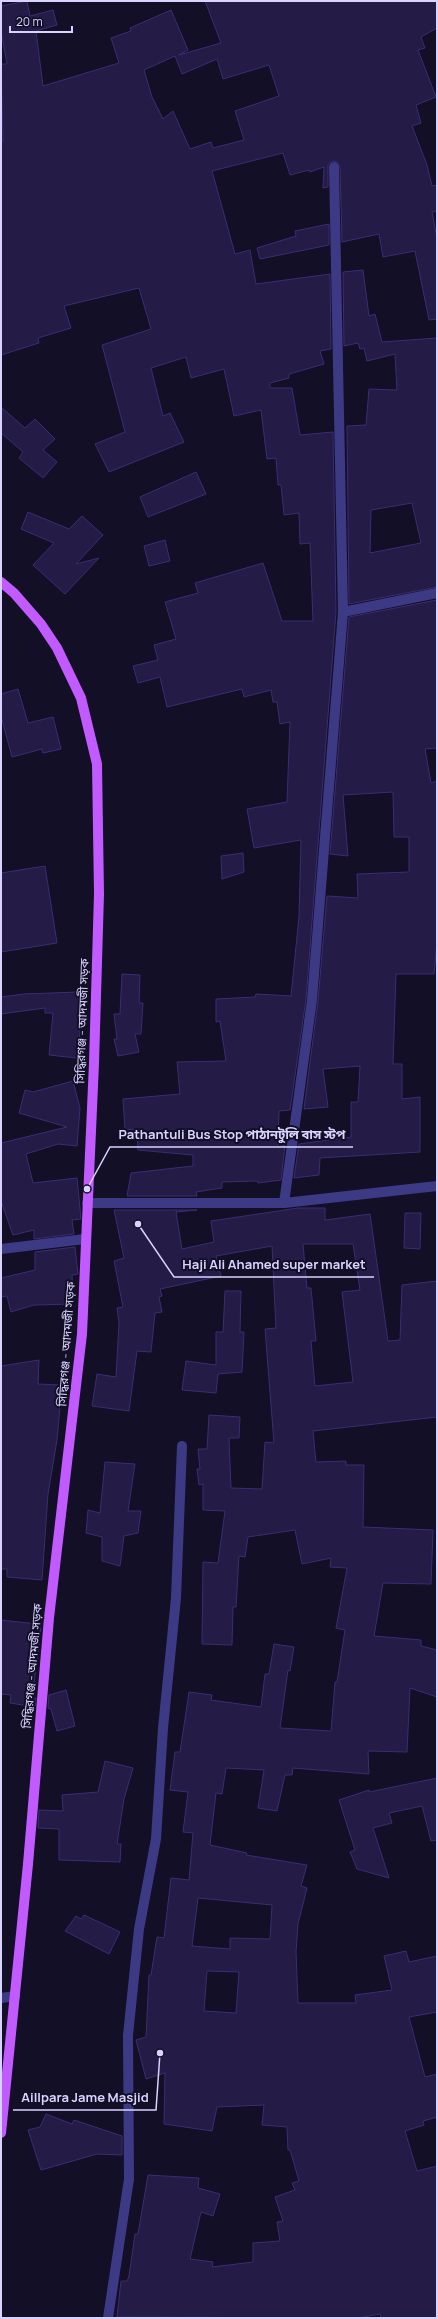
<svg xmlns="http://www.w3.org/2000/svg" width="438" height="2319" font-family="Manrope,'Noto Sans Bengali',sans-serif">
  <rect width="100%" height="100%" fill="#130f26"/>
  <path fill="#241b47" stroke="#3b2d73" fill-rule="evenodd" d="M27,1l3,15 23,-6 4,15 -21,6 7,55 76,-23 -8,-25 20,-7 -1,-3 41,-18 17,40 -9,5 42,-12 -16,-42h232v27l-16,9 4,11 -7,2 18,47 -20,8 5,18 -9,3 15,39 5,21 5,-1v26l-5,1 5,26v81l-8,1 -14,-69 -32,6 -4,-23 -37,8 -2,-75 -3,-5 -4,-1 -5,3v23l-5,1 1,-21 -14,5 -1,-2 -19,5 -7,-22 -71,18 23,83 15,-4 6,34 74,-10 1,75 -11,2 4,13 -35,10v4l-19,5v5h22l8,47 33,-3 3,180 -30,387 -16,111 -11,1 -1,36 7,-2 -4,35 -23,3v-2l-36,1v6l-26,4 1,4h-70l4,-23 62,-7v-11l-55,-5 -1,-21 -12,1 -2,-31 57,-5 -3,-32 49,-1 -6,-40 -4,1v-23l39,-2 1,-3 35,2 8,-79 2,-77 -47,8 -7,-39 40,-7 3,-80 -10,2 -3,-22h-4l-2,-12 -27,7 -2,-8 -75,18 -7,-30 -22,6 -5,-17 25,-6 -4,-15 22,-6 -11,-37 33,-9 -3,-10 68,-20 19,58h31l-3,-78 -10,1 -1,-31 -15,2 -3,-30h-3l-2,-27 -9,1 -6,-49 -27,6 -10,-47 -33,9 -5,-21 -35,11 12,48 7,-3 14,29 -75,30 -14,-28 30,-12 -23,-87 49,-16 -12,-41 -75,18 7,22 -33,10 1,5 -38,12v-214h2l-2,-77h6l-6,-33v-25zM175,56l7,18 35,-15 6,20 46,-14 10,31 -44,15 9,29 -31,8 -2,-6 -21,7 -17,-38 -10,8 -11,-22 -8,-27z
    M329,224v21l-69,14 -3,-11 39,-12 -1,-5z
    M363,270l6,46 6,-2 7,28 55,-4v249l-88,17 -2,-178 19,-1 3,-36 28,1 -2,-36 -28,7 -3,-13 -4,1 -2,-6 -14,3 -1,-74zM412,503l9,40 -51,10 1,-43z
    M1,407l24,21 10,-9 20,20 -12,11 14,12 -14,16 -24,-20 4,-6 -22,-19z
    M196,472l10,22 -58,23 -8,-20z
    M28,512l41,17 13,-13 21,19 -27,29 23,-6 -34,36 -32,-29 21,-22 -33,-14z
    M165,540l5,21 -21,5 -5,-20z
    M437,600v148l-12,1 6,34 6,-2v161l-3,32h-38l-3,90h9v35l18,-2v55l-100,6 -1,17 -25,3 5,-34 52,-7v-35h7l2,-36 -37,3 5,38 -24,2 14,-108 9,-105 31,2 -1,-24 52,-2v-35h-15l-1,-45 -50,3 5,61 -18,-2 19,-237z
    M18,689l10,34 25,-6 8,32 -18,4 -1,-4 -30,8 -11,-41v-22z
    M243,853l1,19 -22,7 -1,-23z
    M45,866l12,77 -56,9v-79z
    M122,974l18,1 -1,28h4l-2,31h-6l4,18 -21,4 -4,-17h3l-3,-25h6z
    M78,992l1,31h2l-4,35 -28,-3 4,-42h-8v-5l-44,6v-17l23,-3z
    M73,1081l7,27 -3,38 -19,-2 -32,10 7,29 44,-5 4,41 -9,1 2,14 -40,5v-9l-21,5 -12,-34v-58l66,-16 -48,-14 6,-23 8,2z
    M298,1208h27v12l45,-6 18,127 12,-1 2,-55 35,-4v136l-124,14 3,31 30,-1v4h18l-1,62 70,3 -2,54 -48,-1 -9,53 47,4v6l16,4v47l-27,-9 -3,64 -39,-1 1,23 -76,-6 -1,7h-7l-8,36 -19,-3 6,-38 -38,-2 -4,26 -6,-1 -6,52 37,8 -1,2 61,10 -6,21 6,2 -9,36 -2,28 2,51h58l-1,-8 37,-5 -8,-34 22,-5 3,11 28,-6v56l-28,5 16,60 12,-3v43l-14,4 1,4 -19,6 12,40 20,-5v152h-56l-1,-4 -22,4 -241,-1 4,-36h6l2,-5 6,-42h3l10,-59 51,3 -1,10 22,6 -7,22 -12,-4 -11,47 23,3 -1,5 41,-5v-19l27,-2 -3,-19 6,-1 -8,-24 20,-7 -3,-7 7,-2 -9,-31h-2l-1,-23 -25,-2 2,-20 -47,2 -5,24 -48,-7 1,-51 -19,6 -10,-39 10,-3 3,-62h2l6,-38 7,1 7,-60 18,2 4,-47 -10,-1 5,-40 -18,-2 5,-38h5l9,-60 23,3 -1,5 50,7 4,-33h4l5,-30 20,3 -4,24 -2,-1 -8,58 51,3 4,-49h2l8,-52 -9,-2 11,-60 -17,-1 1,-9 -29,6 -7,-34 -47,7 -3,20 -6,-1 -3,51h-3l-1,38 -30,-1 1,-82 15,1 7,-52 -22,-1v-26l-4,1 -2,-16h3l-2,-20h9l2,-34 31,2 -1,21h-10l2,50 31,1 3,-47 9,1 -9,-114 11,-1 -4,-82 -56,10 5,20 -61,13 2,7 -3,1 3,15 -7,1 -4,39 -14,-1 -8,60 -37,-5 5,-32 19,3 3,-54 -2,-15 6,-1 -9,-46 10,-3 -10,-48h83l-21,2 6,37 32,-7 -3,-21zM303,1244h50l7,46 -18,2 11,90 -38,4 -4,-45h5l-5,-53h-4zM198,1898l74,7 -2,34 -40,-1v11l-38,-3zM207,1971l32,1 -3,41 -32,-2z
    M405,1213h16l-1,36 -16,-1z
    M75,1247l3,27 -6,1 1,29 -39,1 -23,7 -4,-16 -6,1v-19l34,-8v-18z
    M225,1291h16l-1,41h4l-2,40 -24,2 -2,19 -34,-3 4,-29 30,4v-33h7z
    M39,1360l-1,24 24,1 -5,55 -9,54 -6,86 -35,-3v-8h-6v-203z
    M105,1462l30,2 -7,47h13l-3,22 -14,3 -4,30 -18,-5v-24l-16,-4 2,-23 12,3z
    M1,1620l36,4 -1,4h5l-9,71 4,-1 -1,9 -25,-4 1,-8 -10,-1z
    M66,1690l9,36 -18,5 -6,-22 -3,-1 1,-13z
    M105,1761l28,7 -9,31 -7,45h4l-1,18 -61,-2v-31l-21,-1 1,-18 24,1 -1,-16 36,-3z
    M437,1778v62l-6,1 -9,-35 -33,7 3,10 -19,5 16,50 -32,-9 -7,-17 5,-2 -16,-50 30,-10v2z
    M84,1915l36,17 -11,22 -44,-23 11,-15 5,3z
    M46,2114l26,10 2,-4 48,16v19l-25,-1 -56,16 -13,-40 12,-3z"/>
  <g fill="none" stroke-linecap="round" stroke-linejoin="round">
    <path stroke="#3d3a85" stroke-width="10" d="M343,612l94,-19
      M87,1203h197l153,-17
      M284,1203l28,-203 31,-388 -9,-445
      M1,1249l84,-10
      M1,1998l14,-2
      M108,2318l21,-139 -1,-144 11,-106 17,-90 7,-111 13,-130 6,-152"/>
    <path stroke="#c25bff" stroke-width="10" d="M1,582l13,11 27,31 16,24 24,50 16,66 2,130 -5,169 -12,271 -33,284 -21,246 -27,269"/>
  </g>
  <g text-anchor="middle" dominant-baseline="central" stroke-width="4" stroke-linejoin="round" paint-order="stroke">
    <g font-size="12" fill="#d9d4ff" stroke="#130f26">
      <text transform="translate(82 1021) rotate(-88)">সিদ্ধিরগঞ্জ - আদমজী সড়ক</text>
      <text transform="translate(66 1344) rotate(-86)">সিদ্ধিরগঞ্জ - আদমজী সড়ক</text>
      <text transform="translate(32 1666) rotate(-85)">সিদ্ধিরগঞ্জ - আদমজী সড়ক</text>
    </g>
  </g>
  <path fill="none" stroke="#d9d4ff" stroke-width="1.5" d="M87 1189L110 1147H353M138 1224L174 1277H374M160 2053L156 2110H13"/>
  <g fill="#d9d4ff" stroke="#130f26" stroke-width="1.5">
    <circle cx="87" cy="1189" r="4"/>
    <circle cx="138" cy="1224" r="4"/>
    <circle cx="160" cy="2053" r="4"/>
  </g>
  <g font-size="13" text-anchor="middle" font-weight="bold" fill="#d9d4ff" stroke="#130f26" stroke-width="4" stroke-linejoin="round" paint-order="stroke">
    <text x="232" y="1139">Pathantuli Bus Stop পাঠানটুলি বাস স্টপ</text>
    <text x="274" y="1269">Haji Ali Ahamed super market</text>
    <text x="85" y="2102">Aillpara Jame Masjid</text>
  </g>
  <rect width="438" height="2319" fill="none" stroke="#d9d4ff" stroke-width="4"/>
  <path d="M10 26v6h62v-6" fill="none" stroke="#d9d4ff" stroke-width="2"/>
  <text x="16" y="26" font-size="12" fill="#d9d4ff" stroke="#130f26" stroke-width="3" paint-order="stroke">20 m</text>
</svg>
